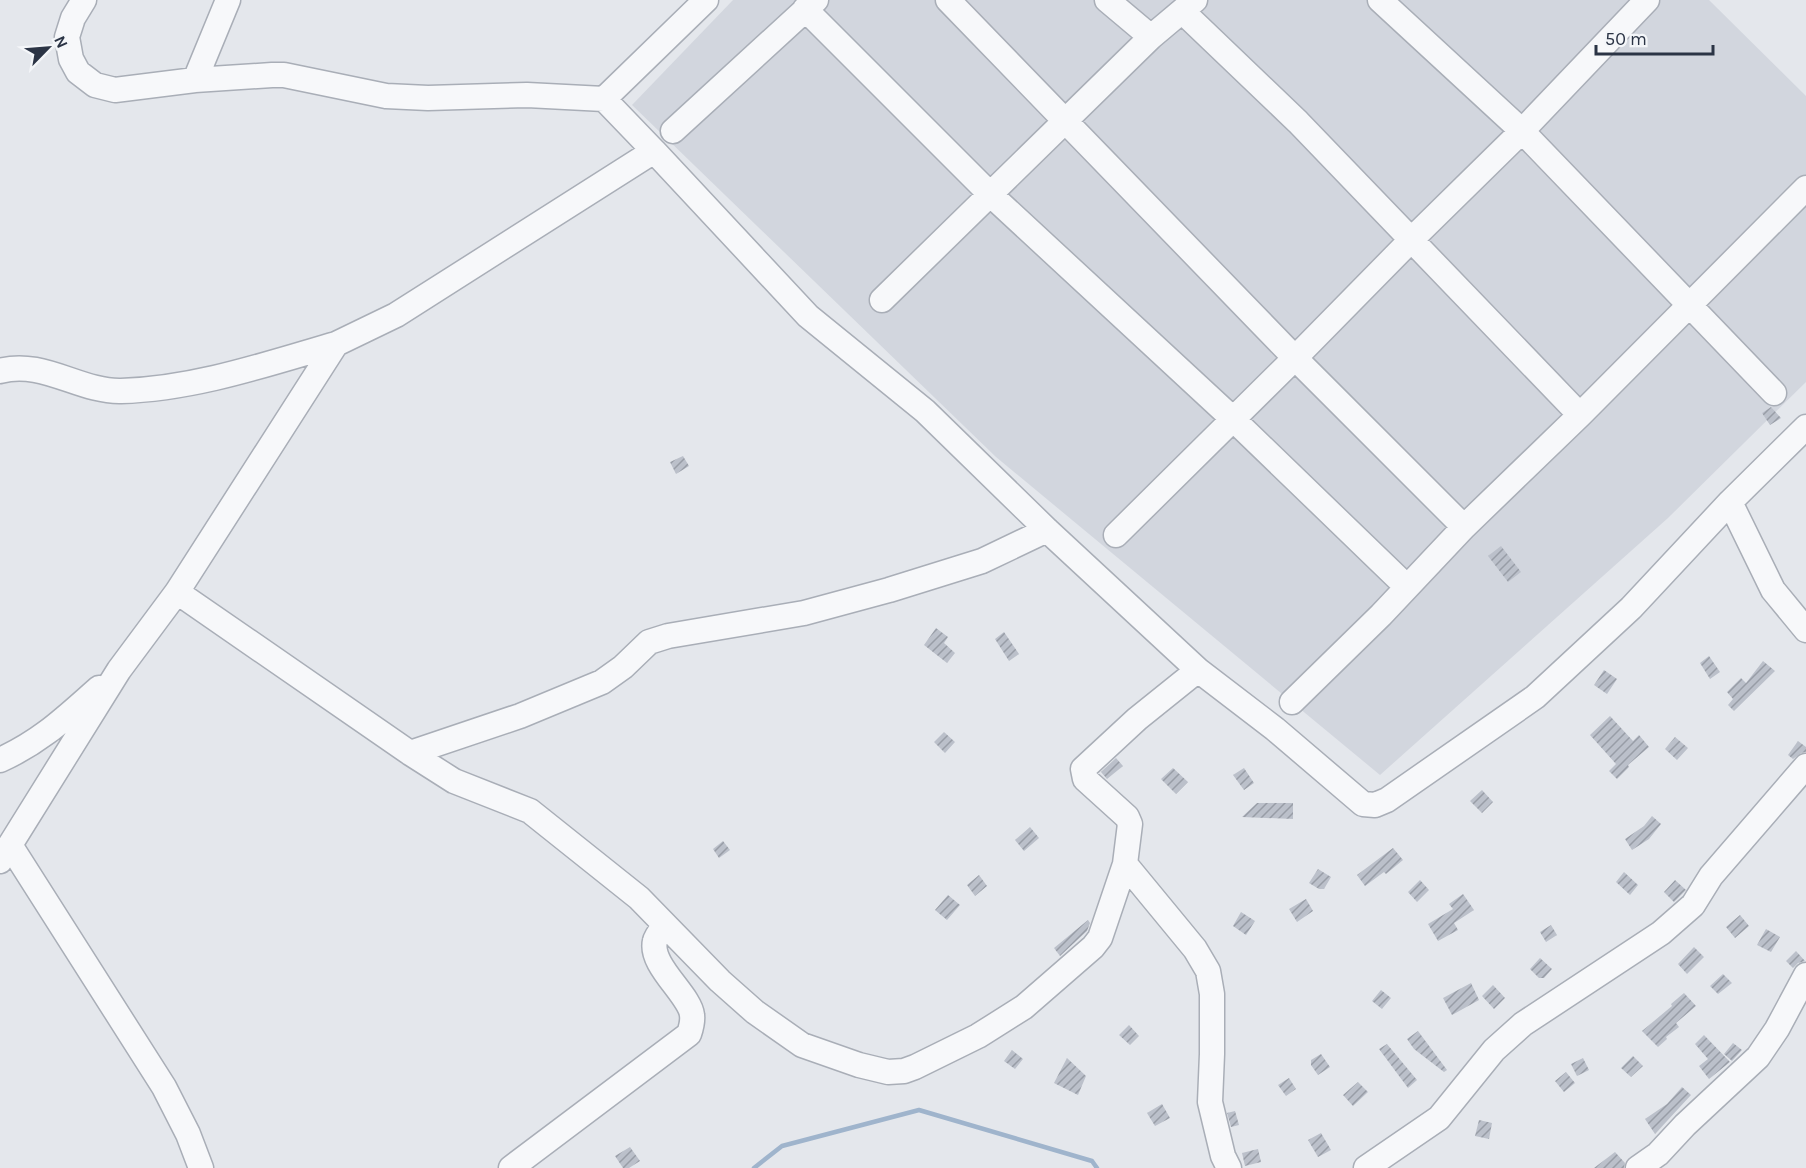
<svg xmlns="http://www.w3.org/2000/svg" width="1806" height="1168" font-family="Karla,sans-serif">
  <defs>
    <pattern id="building-hatch" width="6" height="6" patternUnits="userSpaceOnUse" patternTransform="scale(1.5)"><rect width="6" height="6" fill="#bbc0ca"/><path d="M-1 1l2-2M0 6l6-6M5 7l2-2" fill="none" stroke="#989da6"/></pattern>
  </defs>
  <rect width="100%" height="100%" fill="#e4e7ec"/>
  <path fill="#d2d6de" d="M733,0h976l97,96v286l-138,136 -288,257 -384,-318 -364,-352z"/>
  <g fill="none" stroke-linecap="round" stroke-linejoin="round">
    <path stroke="#9fb4cc" stroke-width="4.5" d="M754,1168l28,-22 137,-36 173,51 5,7"/>
  </g>
  <path fill="url(#building-hatch)" d="M1771,407l10,11 -11,7 -8,-12z
    M683,456l6,10 -13,8 -6,-12z
    M1501,546l20,26 -13,10 -20,-26z
    M936,628l12,9 -4,6 11,10 -8,10 -23,-18z
    M1004,632l15,22 -10,7 -14,-22z
    M1709,656l11,16 -10,7 -10,-16z
    M1763,661l12,10 -41,40 -6,-6 5,-6 -6,-7 14,-14 5,5z
    M1604,670l13,9 -10,15 -13,-9z
    M1610,716l23,25 6,-6 10,12 -21,18 1,2 -12,12 -8,-8 7,-7 -26,-29z
    M944,732l11,10 -10,11 -11,-11z
    M1675,737l13,11 -11,12 -12,-11z
    M1798,741l8,6v5l-5,1 -8,6 -5,-4z
    M1116,758l7,8 -16,13 -6,-7z
    M1173,768l15,14 -12,12 -15,-15z
    M1244,768l10,15 -10,7 -11,-15z
    M1482,790l11,12 -11,11 -12,-12z
    M1257,803h36v16l-51,-2z
    M1652,816l9,8 -12,15 -17,11 -7,-11 19,-13z
    M1030,827l9,11 -15,13 -9,-11z
    M723,841l7,9 -11,8 -6,-9z
    M1393,848l10,12 -17,14 -2,-2 -19,14 -8,-11z
    M1318,869l13,8 -7,12h-5l-10,-6z
    M1624,872l14,13 -8,10 -14,-13z
    M979,875l8,11 -12,10 -8,-11z
    M1420,880l9,10 -12,12 -9,-10z
    M1675,880l11,10 -12,12 -10,-10z
    M1463,894l11,16 -20,13 4,7 -20,11 -10,-17 25,-15 -4,-5z
    M948,895l12,10 -13,15 -12,-10z
    M1306,899l7,12 -16,11 -8,-13z
    M1241,912l14,9 -9,14 -13,-9z
    M1740,915l9,11 -14,12 -9,-11z
    M1088,920l2,3 -3,8 -27,25 -6,-8z
    M1551,925l6,10 -11,7 -6,-10z
    M1766,929l14,8 -9,15 -14,-7z
    M1694,947l10,10 -17,17 -9,-10z
    M1796,951l9,10 -7,2 -5,5 -7,-7z
    M1540,958l12,11 -8,9h-5l-9,-9z
    M1723,974l9,9 -14,11 -8,-8z
    M1471,983l8,17 -27,15 -9,-17z
    M1493,985l12,13 -11,11 -12,-13z
    M1381,990l10,8 -9,11 -10,-8z
    M1684,993l12,13 -20,17 3,4 -13,10 1,2 -9,8 -16,-16 30,-25 -1,-2z
    M1129,1025l10,11 -9,9 -11,-10z
    M1418,1031l29,39 -3,2 -30,-23 -7,-10z
    M1704,1035l26,27 -21,17 -10,-13 9,-7 -13,-15z
    M1733,1043l9,7 -10,11 -8,-7z
    M1387,1044l30,36 -9,8 -29,-39z
    M1012,1050l11,9 -8,10 -11,-8z
    M1321,1054l9,13 -12,8 -7,-10v-5z
    M1633,1056l10,10 -12,11 -10,-9z
    M1067,1058l19,18 -8,19 -24,-12z
    M1583,1058l6,12 -12,6 -6,-12z
    M1566,1072l9,11 -11,9 -9,-11z
    M1289,1078l7,11 -10,7 -8,-11z
    M1358,1082l10,10 -15,14 -10,-11z
    M1682,1087l9,8 -36,39 -10,-15 22,-15z
    M1162,1104l8,14 -15,8 -8,-13z
    M1235,1111l4,14 -8,2 -4,-14z
    M1479,1120l13,3 -3,16 -14,-3z
    M1321,1133l10,17 -13,7 -10,-17z
    M630,1147l10,14 -11,7h-6l-8,-12z
    M1258,1149l3,13 -16,4 -3,-13z
    M1615,1152l10,11 -1,5h-30z"/>
  <g fill="none" stroke-linecap="round" stroke-linejoin="round">
    <defs>
      <path id="minor" d="M84,0l-11,18 -6,19 4,22 7,13 17,13 20,5 80,-10 77,-5h12l102,21 42,2 99,-3 77,4 50,52
        M948,0l347,358 169,169
        M1107,0l44,37
        M1380,0l142,131 252,262
        M805,9l186,186 242,224 174,168
        M1182,11l116,111 282,293
        M195,80l33,-80
        M604,99l102,-99
        M673,131l143,-131
        M882,300l269,-263 44,-37
        M0,371c42,-12 80,21 121,20 73,-2 146,-27 215,-47
        M1730,502l43,88 33,40
        M1116,535l179,-177 116,-118 111,-109 125,-131
        M177,592l233,161 44,28 76,30 109,87 81,83 35,31 47,33 57,20 29,7 16,-1 11,-4 63,-31 46,-29 69,-60 7,-9 25,-74 5,-40 -3,-7 -42,-38 -2,-10 54,-50 61,-49
        M1292,702l89,-87 83,-88 116,-112 226,-227
        M410,753l110,-37 82,-34 21,-15 26,-25 19,-6 136,-23 85,-23 93,-29 65,-31
        M0,760c42,-19 66,-43 99,-72
        M10,845l154,242 24,47 13,34
        M0,861l119,-191 58,-78 159,-248 60,-29 258,-164 154,165 117,95 122,119 151,140 77,59 88,75 12,1 12,-5 148,-103 96,-89 99,-106 76,-75
        M1125,864l70,85 13,22 4,23v60l-2,48 13,54 6,12
        M511,1168l178,-134c2,-6 4,-12 3,-19 -2,-20 -43,-50 -37,-74 1,-5 7,-12 10,-16
        M1366,1168l73,-50 55,-68 29,-26 138,-91 32,-28 18,-29 95,-110
        M1638,1168l20,-14 27,-29 73,-68 19,-28 29,-54"/>
    </defs>
    <use href="#minor" stroke="#a9aeb7" stroke-width="27"/>
    <use href="#minor" stroke="#f7f8fa" stroke-width="24"/>
  </g>
  <g transform="translate(48 48) rotate(65)" stroke="#f4f6f9" stroke-width="4.5" paint-order="stroke">
  <path d="M0-4.5L10 22L0 15L-10 22Z" fill="#2b3445"/>
  <text y="-9" font-size="16" font-weight="bold" text-anchor="middle" fill="#2b3445">N</text>
  </g>
  <path d="M1596 45v9h117v-9" fill="none" stroke="#2b3445" stroke-width="3"/>
  <text x="1605" y="45" font-size="18" fill="#2b3445" stroke="#f4f6f9" stroke-width="4.5" paint-order="stroke">50 m</text>
</svg>
